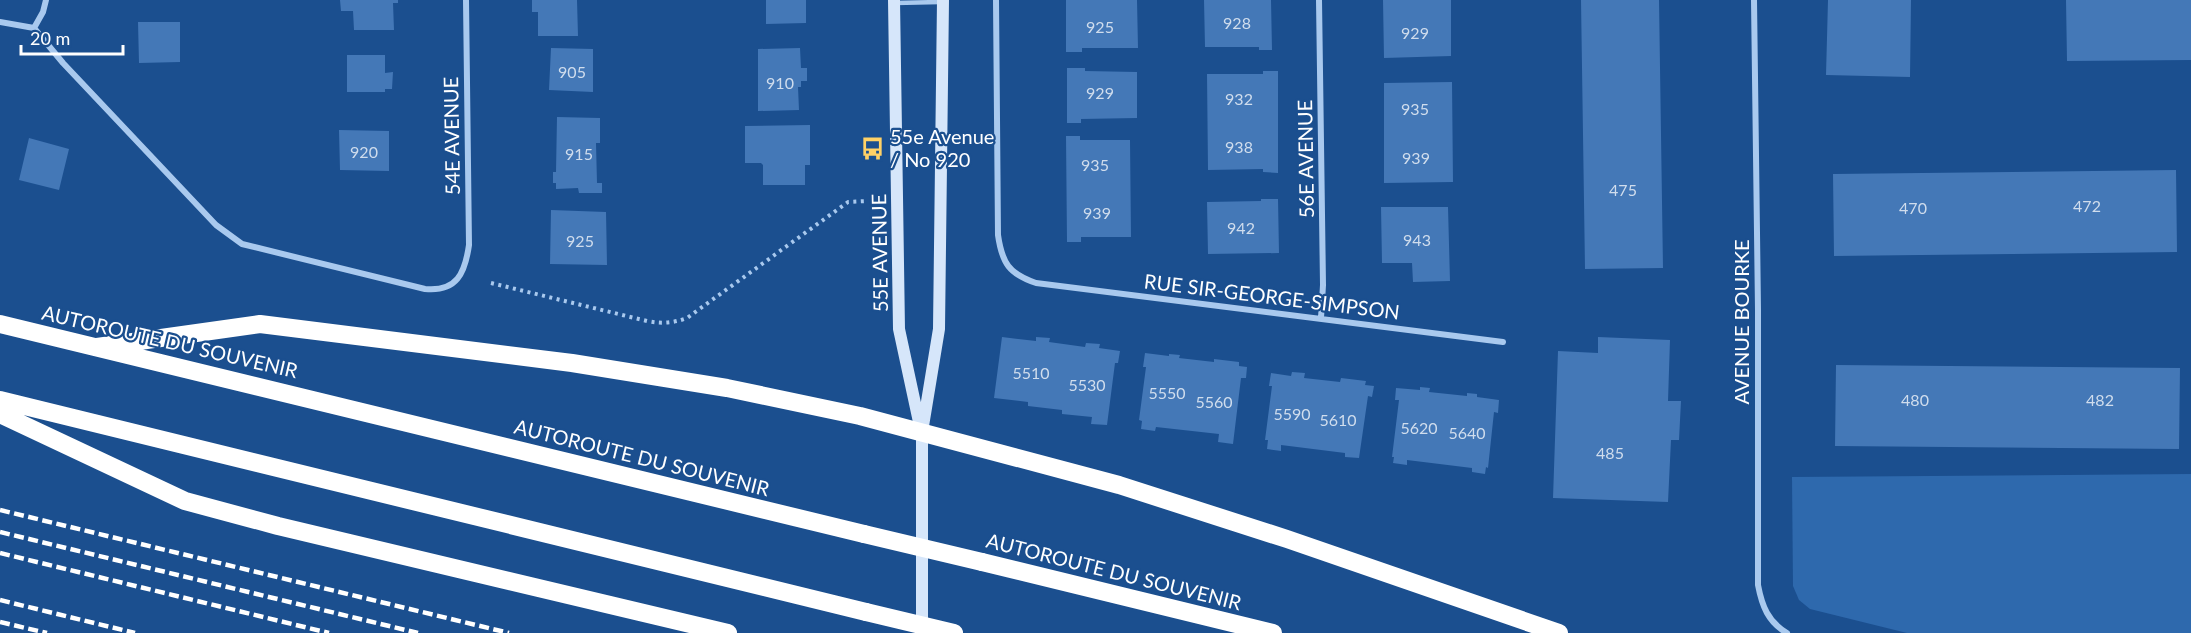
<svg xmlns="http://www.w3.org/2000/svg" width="2191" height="633" font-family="Lato,sans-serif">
  <rect width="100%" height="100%" fill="#1b4f8f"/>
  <path fill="#2e69ad" d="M2191,474v159h-284l-97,-24 -11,-9 -6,-14 -1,-109z"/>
  <path fill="#4478b7" d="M340,0h58v3h-5l1,27h-40l-1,-19h-12z
    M532,0h45l1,36h-40v-24h-6z
    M766,0h40v23l-40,1z
    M1066,0h71l1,48h-56v4h-16z
    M1204,0h67l1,50h-13v-3h-54z
    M1383,0h68v56l-67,2z
    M1581,0h78l4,268 -78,1z
    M1828,0h83l-1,77 -84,-2z
    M2066,0h125v60l-124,1z
    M138,22h42v40l-41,1z
    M551,48l42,1v43l-44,-2z
    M800,48l1,20h6v13h-6v6h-3l1,23 -41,1v-62z
    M347,55h38v18l8,-1 -1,17h-7v3h-38z
    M1067,68h18v3l52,1v46l-56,1v4h-14z
    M1263,71h15v102l-15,-1v-3l-55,1 -1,-96h56z
    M1452,82l1,100 -69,1v-100z
    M557,117l43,1v25h-4l1,40h5v10h-23l-1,-5 -22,1v-6h-3v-11h3z
    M810,125v40h-5v20h-42v-20l-2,-2h-16v-37z
    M339,130l50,1v40l-49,-1z
    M1066,136h14v4h50l1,97h-50v5h-14z
    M29,138l40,11 -10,41 -40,-10z
    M2176,170l1,82 -343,4 -1,-82z
    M1261,199h17l1,54 -71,1 -1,-52 54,-1z
    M1381,207h67l2,74 -37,1 -1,-19h-30z
    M551,210l55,2 1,53 -57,-1z
    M1002,337l34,4v-4l14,1 -1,4 36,5 1,-4 14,1 -1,4 21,3 -2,12h-3l-8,62 -16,-1 1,-7 -30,-3v-4l-34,-4v-4l-34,-4z
    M1598,337l72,3 -2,61h13l-2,39h-8l-3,62 -115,-4 5,-147 40,2z
    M1145,353l24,3v-2l11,1 -1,3 35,4v-3l25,3v4l8,1 -1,11h-5l-8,66 -15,-2 1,-8 -63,-7 -1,4 -14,-2 1,-8 -3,-1 7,-53h-3z
    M1836,365l344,3 -1,81 -344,-3z
    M1292,372l13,1 -1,5 36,4 1,-4 25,3 -1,4 9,1 -2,11 -4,-1 -9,62 -14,-1v-4l-64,-8v6l-14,-2 1,-9h-3l7,-54h-3l2,-13 20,3z
    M1420,387l10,1 -1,4 38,4v-3l10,1v3l22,3 -1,13 -4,-1 -6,56 -2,-1 -1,7 -13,-2v-4l-65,-8v5l-14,-2 1,-6h-2l7,-57h-4l1,-12 24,2z"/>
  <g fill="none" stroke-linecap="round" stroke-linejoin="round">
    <path stroke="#a9c9ee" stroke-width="4" stroke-dasharray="3 4.5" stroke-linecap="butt" d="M491,283l156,38c15,3 26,2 40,-3l161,-116 20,-1"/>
    <path stroke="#a9c9ee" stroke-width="4.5" d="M895,3l45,-1"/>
    <path stroke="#a9c9ee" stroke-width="6" d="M996,0l2,235c4,28 11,39 38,48l467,59
      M1319,0l4,285 -2,33
      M1754,0l4,310v275c4,21 10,37 29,48
      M0,22l34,6 29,35 153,162 26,19 183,45c32,3 40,-16 44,-44l-3,-245
      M34,28l9,-16 3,-12"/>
    <path stroke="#d6e6fa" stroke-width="12" d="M894,0l5,329 20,93
      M922,632v-200l17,-103 4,-329"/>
    <path stroke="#fff" stroke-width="18" d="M0,324l864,210
      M97,347l163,-23 312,39 155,25 133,28 259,69 168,54 272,94
      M0,400l866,212
      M0,414l185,87 93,25 450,107
      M982,562l291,71"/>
    <path stroke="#fff" stroke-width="4.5" stroke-dasharray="10 4.5" stroke-linecap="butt" d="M0,510l509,123
      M0,532l418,101
      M0,553l329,80
      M0,600l135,33
      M0,622l47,11"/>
    <path stroke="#fff" stroke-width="18" d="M864,534l118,28
      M866,612l88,21"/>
  </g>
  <defs>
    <symbol id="bus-bare" viewBox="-9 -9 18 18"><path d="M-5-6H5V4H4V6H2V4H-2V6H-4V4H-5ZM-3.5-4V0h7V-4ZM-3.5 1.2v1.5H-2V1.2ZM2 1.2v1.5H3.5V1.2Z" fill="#ffd166" stroke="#1b4f8f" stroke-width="2.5" paint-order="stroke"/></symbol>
  </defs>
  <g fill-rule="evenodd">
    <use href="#bus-bare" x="856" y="132" width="33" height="33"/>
  </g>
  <g text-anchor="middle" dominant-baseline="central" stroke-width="4.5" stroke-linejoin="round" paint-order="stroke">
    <g font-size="16" fill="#d0dded">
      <text x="1237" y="22">928</text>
      <text x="1100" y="26">925</text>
      <text x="1415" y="32">929</text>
      <text x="572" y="71">905</text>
      <text x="780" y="82">910</text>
      <text x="1100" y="92">929</text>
      <text x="1239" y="98">932</text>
      <text x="1415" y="108">935</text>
      <text x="1239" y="146">938</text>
      <text x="364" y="151">920</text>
      <text x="579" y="153">915</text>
      <text x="1416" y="157">939</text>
      <text x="1095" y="164">935</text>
      <text x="1623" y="189">475</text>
      <text x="2087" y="205">472</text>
      <text x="1913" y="207">470</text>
      <text x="1097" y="212">939</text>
      <text x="1241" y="227">942</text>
      <text x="1417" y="239">943</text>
      <text x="580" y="240">925</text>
      <text x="1031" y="372">5510</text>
      <text x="1087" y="384">5530</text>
      <text x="1167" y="392">5550</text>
      <text x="1915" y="399">480</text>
      <text x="2100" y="399">482</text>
      <text x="1214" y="401">5560</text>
      <text x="1292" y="413">5590</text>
      <text x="1338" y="419">5610</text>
      <text x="1419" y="427">5620</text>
      <text x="1467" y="432">5640</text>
      <text x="1610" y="452">485</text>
    </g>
    <g font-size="20" fill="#fff" stroke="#1b4f8f">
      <text transform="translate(451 136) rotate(-91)">54E AVENUE</text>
      <text transform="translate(1305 159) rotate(-91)">56E AVENUE</text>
      <text transform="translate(879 253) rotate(-91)">55E AVENUE</text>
      <text transform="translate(1272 296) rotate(7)">RUE SIR-GEORGE-SIMPSON</text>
      <text transform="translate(1741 322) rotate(-90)">AVENUE BOURKE</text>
      <text transform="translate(170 341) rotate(13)">AUTOROUTE DU SOUVENIR</text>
      <text transform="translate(642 457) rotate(14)">AUTOROUTE DU SOUVENIR</text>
      <text transform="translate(1114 571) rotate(14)">AUTOROUTE DU SOUVENIR</text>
    </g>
    <g font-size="20" fill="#fff" stroke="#1b4f8f" text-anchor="start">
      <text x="890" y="136">55e Avenue<tspan x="890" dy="23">/ No 920</tspan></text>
    </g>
  </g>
  <path d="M21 45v9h102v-9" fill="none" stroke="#ffffff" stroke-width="3"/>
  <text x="30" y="45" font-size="18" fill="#ffffff" stroke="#1b4f8f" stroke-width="4.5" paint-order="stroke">20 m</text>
</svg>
